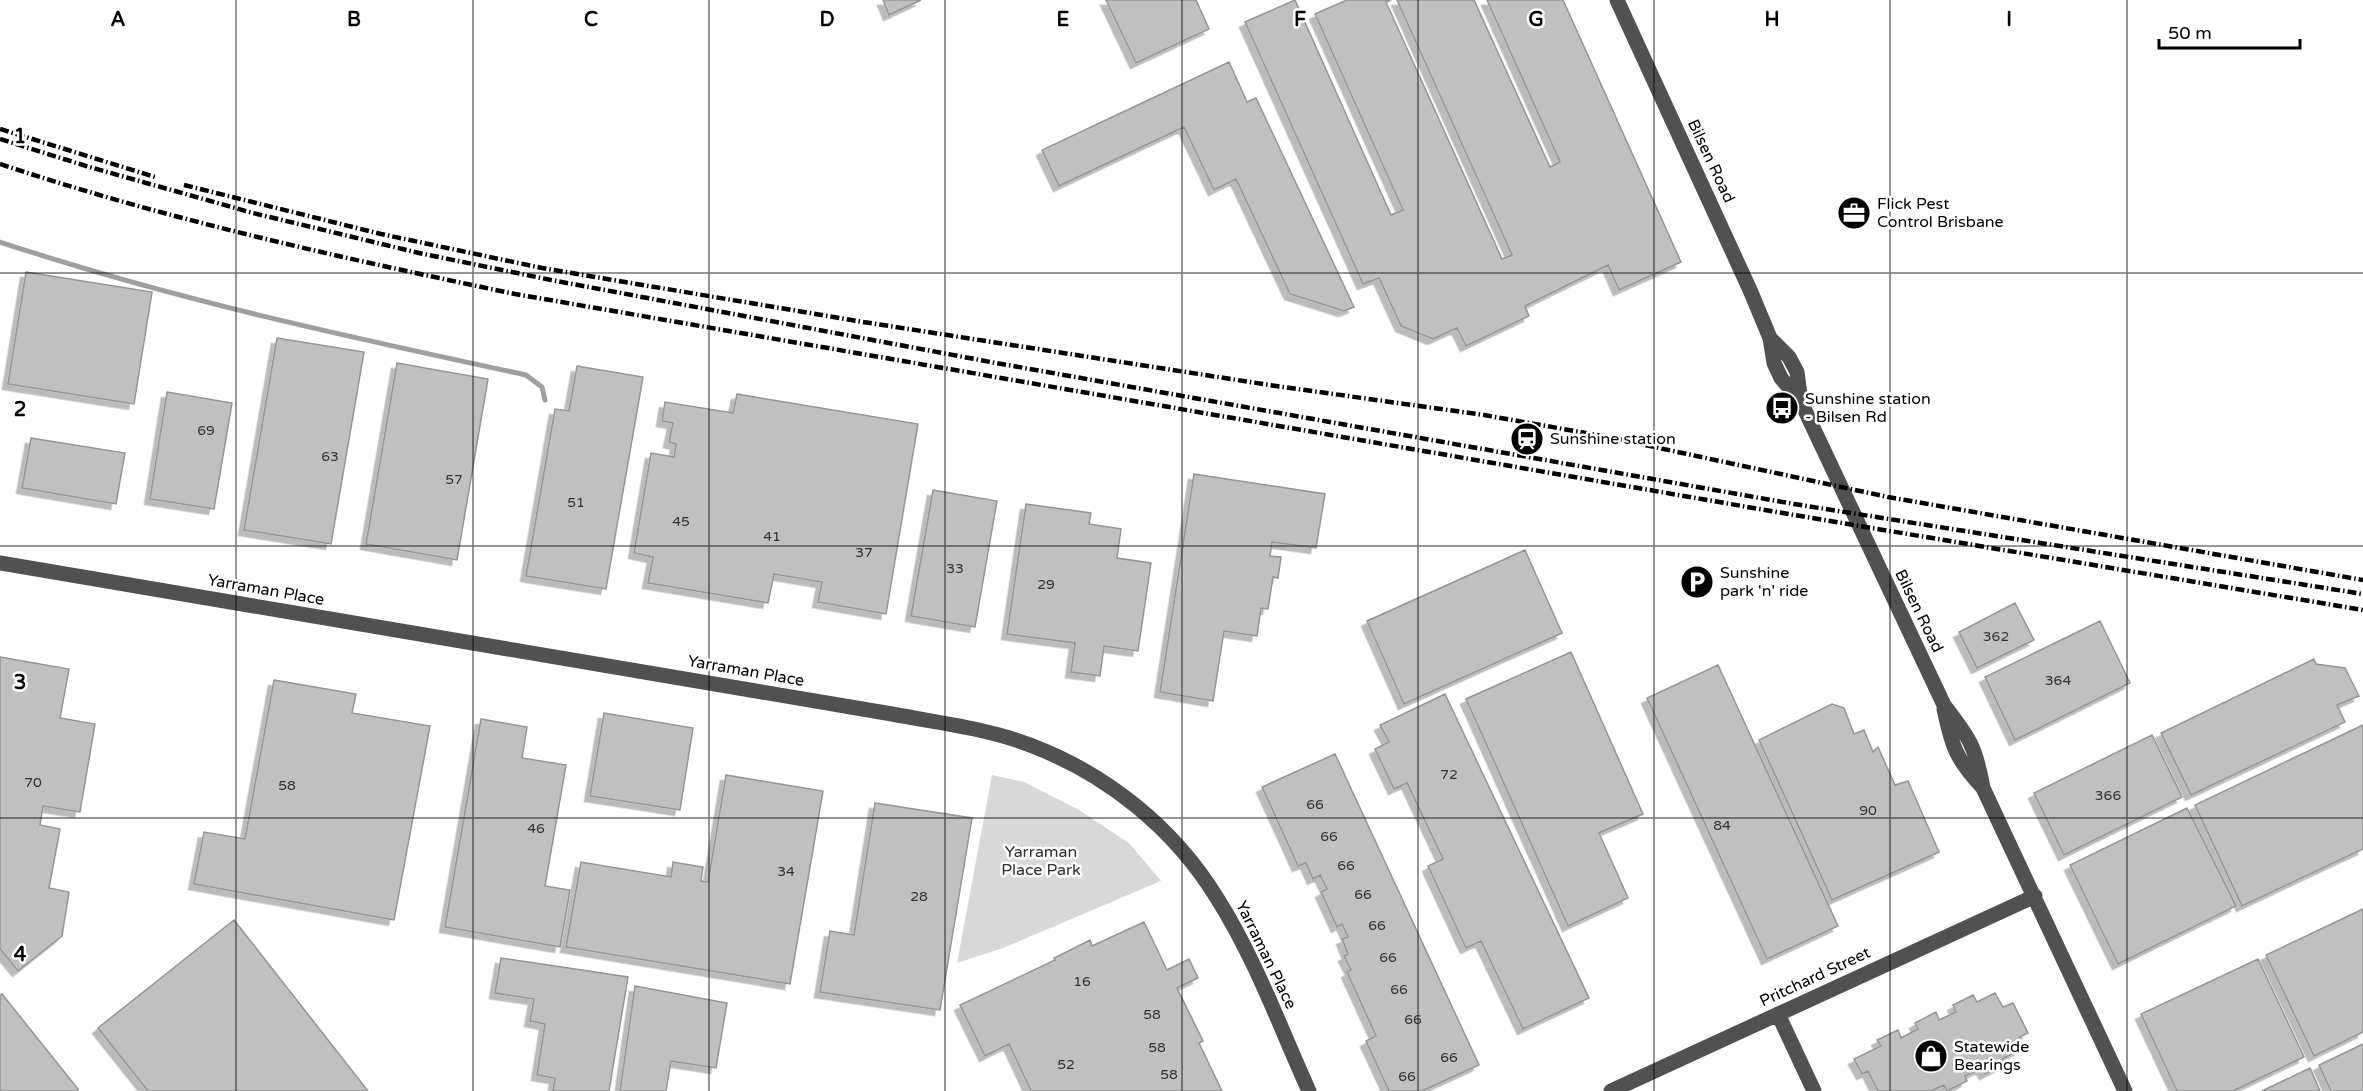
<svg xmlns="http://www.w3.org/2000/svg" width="2363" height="1091" font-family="'Varela Round',sans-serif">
  <defs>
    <filter id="shadow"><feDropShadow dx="-5.5" dy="5.5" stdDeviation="0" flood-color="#0004"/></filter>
  </defs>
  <rect width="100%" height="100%" fill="#fff"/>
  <path fill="#d8d8d8" d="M992,775l32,7 55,28 50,33 32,38 -158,67 -46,15z"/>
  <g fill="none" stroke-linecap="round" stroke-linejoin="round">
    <path stroke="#9f9f9f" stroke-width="5" d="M0,242c172,57 349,95 526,133l16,12 3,13"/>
  </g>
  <path fill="#c0c0c0" stroke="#959595" stroke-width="1.5" filter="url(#shadow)" d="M883,0h38l-32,15z
    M1106,0h90l13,29 -73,34z
    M1295,0l96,215 12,-5 -88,-196 32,-14h44l-5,2 116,257 10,-4 -115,-255h77l76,167 10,-5 -73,-162h76l118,262 -62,28 -11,-25 -83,41 4,10 -63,30 -9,-18 -24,11 -32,-13 -22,-48 -16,6 -118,-262z
    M1229,62l18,40 9,-4 98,209 -10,4 -54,-17 -54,-115 -22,11 -30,-63 -125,59 -17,-36z
    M26,272l126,20 -18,112 -126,-20z
    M277,338l87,14 -33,192 -87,-14z
    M397,363l91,16 -31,181 -91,-16z
    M577,366l66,11 -37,212 -80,-13 29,-167 14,2z
    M167,392l65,11 -18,106 -64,-10z
    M737,394l181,30 -32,190 -68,-12 4,-20 -48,-8 -6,29 -120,-20 5,-26 -19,-4 17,-100 23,4 2,-13 -7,-2 4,-19 -11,-2 3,-19 68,11z
    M31,438l94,15 -9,51 -94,-16z
    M1194,474l131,20 -9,54 -44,-6 -2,14 11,1 -3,21 -5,-1 -5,32 -7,-1 -4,28 -33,-5 -11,70 -53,-9z
    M933,490l64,11 -22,126 -64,-11z
    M1026,504l65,9 -2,11 32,5 -4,29 34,5 -13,88 -34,-5 -4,30 -29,-4 4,-29 -68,-9z
    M1525,550l37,83 -158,71 -37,-83z
    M2015,603l19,37 -57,28 -18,-36z
    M2100,621l30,62 -115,57 -30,-63z
    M1571,652l72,162 -44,19 29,65 -60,28 -102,-227z
    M0,657l69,12 -9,49 35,6 -15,88 -37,-6 -3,19 20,4 -11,59 20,4 -7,44 -44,35 -18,-22z
    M2314,659l2,5 29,4 14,28 -22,9 8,17 -154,73 -30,-62z
    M1718,665l120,261 -71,33 -120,-261z
    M274,680l82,14 -4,19 78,13 -36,194 -200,-36 10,-52 41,7z
    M1445,694l144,304 -66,31 -42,-88 -15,7 -38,-82 15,-7 -36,-76 -13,6 -19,-40 14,-7 -9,-17z
    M1832,704l12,4 10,26 10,-4 9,22 5,-5 17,38 13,-4 31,71 -107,48 -73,-160z
    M604,713l89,15 -13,82 -90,-14z
    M481,719l46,8 -5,31 44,7 -21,121 25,4 -10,57 -115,-20z
    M2363,725v124l-121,57 -47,-101z
    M2152,735l30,62 -118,58 -30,-62z
    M1335,754l144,311 -57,26h-33l-23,-50 10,-5 -29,-64 4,-2 -7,-14 4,-2 -6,-15 6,-2 -6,-13 -5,3 -16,-35 6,-3 -7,-14 -7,4 -7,-16 -8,3 -36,-79z
    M726,775l97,16 -33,193 -224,-37 15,-85 90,15 2,-15 30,5 -2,14 7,1z
    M875,803l97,15 -32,192 -120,-18 10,-61 24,4z
    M2187,808l49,98 -118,58 -48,-99z
    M2363,909v123l-49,24 -48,-101z
    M234,920l134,171h-220l-50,-63z
    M1144,922l23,48 22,-11 9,19 -21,10 26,53 -4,2 23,48h-191l-22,-47 -24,12 -25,-51 95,-45 -1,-2 36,-18 2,6z
    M501,958l127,19 -19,114h-56l2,-13 -18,-3 8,-51 -15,-3 4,-22 -39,-6z
    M2258,959l46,98 -71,34h-56l-36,-77z
    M635,986l92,17 -11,65 -45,-7 -5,30h-46z
    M1995,993l8,14 10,-4 15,30 -12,6 5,10 -19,10 3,5 -20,10 -3,-6 -17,8 2,5 -20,10 -3,-6 -13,6h-53l-10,-20 -6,3 -8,-15 27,-13 -4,-6 21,-10 3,8 17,-9 -3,-6 21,-11 3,8 17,-8 -3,-7 20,-10 4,7z
    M2,994l76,95v2h-78v-96z
    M2363,1044v47h-32l-12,-26z
    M2310,1068l10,23h-58z"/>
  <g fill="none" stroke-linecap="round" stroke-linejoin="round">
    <path stroke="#515151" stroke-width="15" d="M1617,0l133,290 20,48 4,25 7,15 20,24
      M1770,338l19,19 8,15 4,30 143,303c25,32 32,42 39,83l142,303
      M0,563l892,151c47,9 94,14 138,31 77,29 144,83 187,153 38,60 63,129 92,193
      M1944,709c8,38 12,50 39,79
      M1778,1014l36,77
      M1611,1091l424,-195"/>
    <path stroke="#000" stroke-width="4.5" stroke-dasharray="9 3 1.5 3" stroke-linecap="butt" d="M0,129l155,48
      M0,139l86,27 167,47 166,40 132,27 445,83 798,141 569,90
      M0,164c168,56 342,94 515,130l1279,221 569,95
      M184,185l197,49 161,34 315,53 419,65 208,29 119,21 285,61 475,83"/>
  </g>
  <path fill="none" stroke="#000" stroke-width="1.5" stroke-opacity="0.55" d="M236,0v1091M473,0v1091M709,0v1091M945,0v1091M1182,0v1091M1418,0v1091M1654,0v1091M1890,0v1091M2127,0v1091M0,273h2363M0,546h2363M0,818h2363"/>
  <defs>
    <symbol id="office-disc" viewBox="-11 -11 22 22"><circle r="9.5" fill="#000" stroke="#fff"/><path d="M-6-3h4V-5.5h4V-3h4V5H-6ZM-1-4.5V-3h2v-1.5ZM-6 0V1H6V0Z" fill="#fff"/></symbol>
    <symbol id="bus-disc" viewBox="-11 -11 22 22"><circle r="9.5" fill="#000" stroke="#fff"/><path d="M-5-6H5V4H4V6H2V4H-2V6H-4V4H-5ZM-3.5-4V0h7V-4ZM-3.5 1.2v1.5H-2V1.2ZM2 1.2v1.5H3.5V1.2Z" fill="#fff"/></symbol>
    <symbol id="station-disc" viewBox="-11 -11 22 22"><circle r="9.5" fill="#000" stroke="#fff"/><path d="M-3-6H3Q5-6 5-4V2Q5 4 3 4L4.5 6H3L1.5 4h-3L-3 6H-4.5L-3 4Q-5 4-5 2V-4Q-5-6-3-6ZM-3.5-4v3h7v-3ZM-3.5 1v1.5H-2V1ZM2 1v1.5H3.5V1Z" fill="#fff"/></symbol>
    <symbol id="parking-disc" viewBox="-11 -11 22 22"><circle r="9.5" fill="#000" stroke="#fff"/><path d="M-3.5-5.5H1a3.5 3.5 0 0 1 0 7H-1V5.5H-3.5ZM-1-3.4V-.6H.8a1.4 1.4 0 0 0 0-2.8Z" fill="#fff"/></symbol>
    <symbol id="shop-disc" viewBox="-11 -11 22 22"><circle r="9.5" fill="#000" stroke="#fff"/><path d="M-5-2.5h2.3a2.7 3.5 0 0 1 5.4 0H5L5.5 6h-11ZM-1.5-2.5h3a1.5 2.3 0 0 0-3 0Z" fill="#fff"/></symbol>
  </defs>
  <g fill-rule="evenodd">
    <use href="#office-disc" x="1835" y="194" width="38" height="38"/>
    <use href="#bus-disc" x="1763" y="389" width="38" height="38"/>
    <use href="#station-disc" x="1508" y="420" width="38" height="38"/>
    <use href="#parking-disc" x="1678" y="563" width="38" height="38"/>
    <use href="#shop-disc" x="1912" y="1037" width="38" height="38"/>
  </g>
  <g text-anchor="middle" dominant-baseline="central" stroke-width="5" stroke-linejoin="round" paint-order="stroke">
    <g font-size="14" fill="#303030">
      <text x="206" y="430">69</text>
      <text x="330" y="456">63</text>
      <text x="454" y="479">57</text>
      <text x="576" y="502">51</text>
      <text x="681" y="521">45</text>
      <text x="772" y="536">41</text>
      <text x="864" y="552">37</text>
      <text x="955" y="568">33</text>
      <text x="1046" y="584">29</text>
      <text x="1996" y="636">362</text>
      <text x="2058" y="680">364</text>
      <text x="1449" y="774">72</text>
      <text x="33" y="782">70</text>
      <text x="287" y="785">58</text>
      <text x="2108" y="795">366</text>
      <text x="1315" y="804">66</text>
      <text x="1868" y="810">90</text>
      <text x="1722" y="825">84</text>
      <text x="536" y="828">46</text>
      <text x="1329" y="836">66</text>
      <text x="1346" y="865">66</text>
      <text x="786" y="871">34</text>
      <text x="1363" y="894">66</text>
      <text x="919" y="896">28</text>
      <text x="1377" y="925">66</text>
      <text x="1388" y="957">66</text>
      <text x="1082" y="981">16</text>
      <text x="1399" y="989">66</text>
      <text x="1152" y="1014">58</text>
      <text x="1413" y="1019">66</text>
      <text x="1157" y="1047">58</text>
      <text x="1449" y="1057">66</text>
      <text x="1066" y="1064">52</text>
      <text x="1169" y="1074">58</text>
      <text x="1407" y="1076">66</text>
    </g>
    <g font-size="16" fill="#000" stroke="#fff">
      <text transform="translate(1711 161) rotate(65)">Bilsen Road</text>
      <text transform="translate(266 590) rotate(10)">Yarraman Place</text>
      <text transform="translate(1919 611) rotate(64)">Bilsen Road</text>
      <text transform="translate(746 671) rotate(10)">Yarraman Place</text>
      <text transform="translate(1266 955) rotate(64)">Yarraman Place</text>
      <text transform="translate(1815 977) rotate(-25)">Pritchard Street</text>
    </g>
    <g font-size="16" fill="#000" stroke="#fff" text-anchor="start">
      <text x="1877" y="204">Flick Pest<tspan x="1877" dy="18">Control Brisbane</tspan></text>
      <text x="1805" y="399">Sunshine station<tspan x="1805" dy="18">- Bilsen Rd</tspan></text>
      <text x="1550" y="439">Sunshine station</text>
      <text x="1720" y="573">Sunshine<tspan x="1720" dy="18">park 'n' ride</tspan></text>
      <text x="1954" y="1047">Statewide<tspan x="1954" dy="18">Bearings</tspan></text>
    </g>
    <g font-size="16" fill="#2f2f2f" stroke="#fff">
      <text x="1041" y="852">Yarraman<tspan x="1041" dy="18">Place Park</tspan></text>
    </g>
  </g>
  <g font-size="20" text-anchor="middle" font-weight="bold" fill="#000" stroke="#fff" stroke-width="5" stroke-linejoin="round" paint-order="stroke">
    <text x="118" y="26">A</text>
    <text x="354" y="26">B</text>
    <text x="591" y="26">C</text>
    <text x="827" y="26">D</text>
    <text x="1063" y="26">E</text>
    <text x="1300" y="26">F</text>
    <text x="1536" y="26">G</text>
    <text x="1772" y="26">H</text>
    <text x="2009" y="26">I</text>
    <text x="20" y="143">1</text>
    <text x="20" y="416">2</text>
    <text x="20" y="689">3</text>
    <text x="20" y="961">4</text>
  </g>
  <path d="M2159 39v9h141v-9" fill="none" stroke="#000000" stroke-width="3"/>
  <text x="2168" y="39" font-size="18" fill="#000000" stroke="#ffffff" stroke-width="4.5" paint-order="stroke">50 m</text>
</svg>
